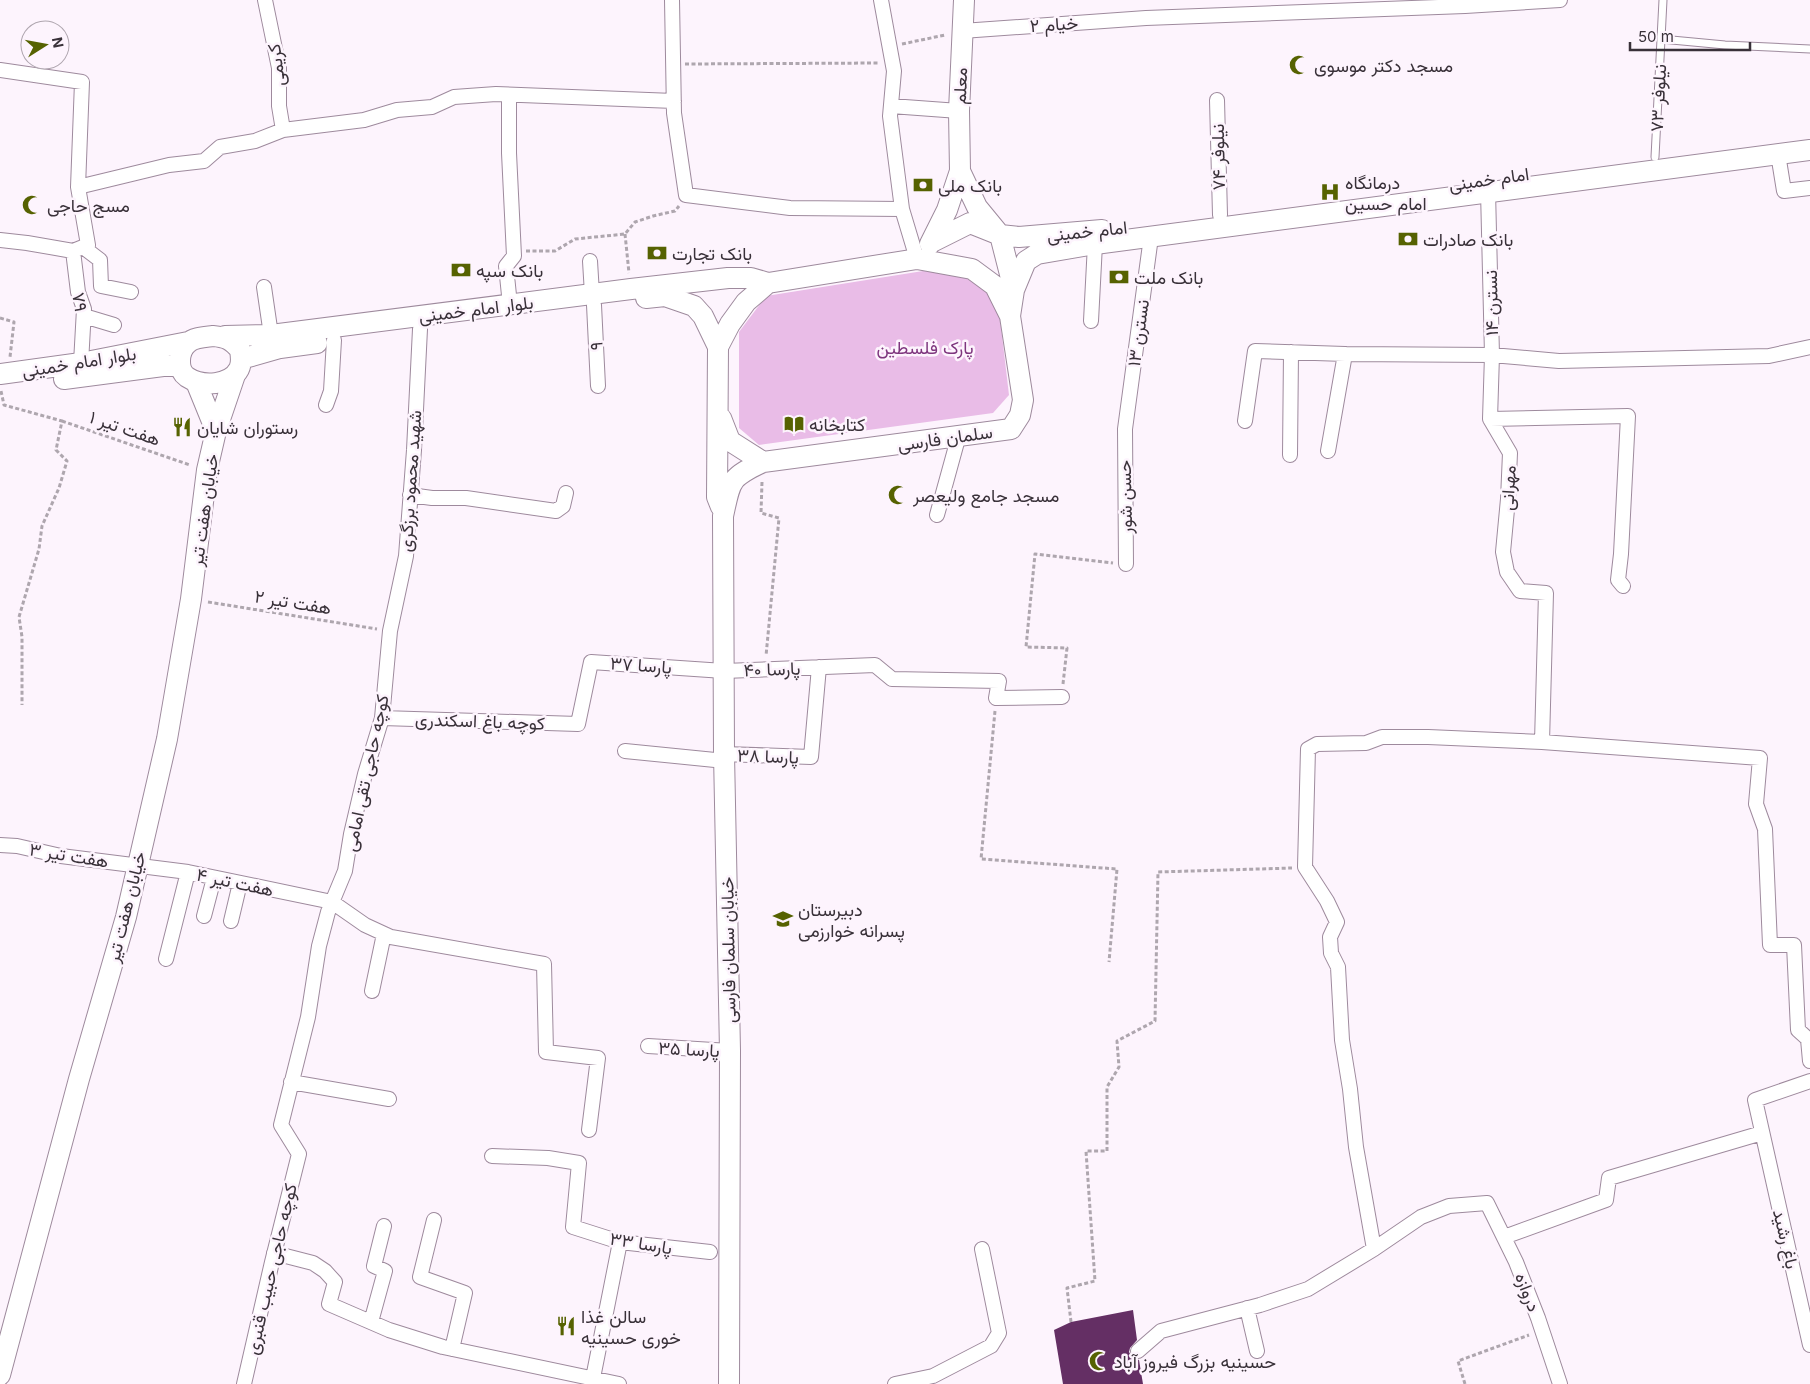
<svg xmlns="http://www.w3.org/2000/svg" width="1810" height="1384" font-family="Inter,Vazirmatn,sans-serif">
  <rect width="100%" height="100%" fill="#fdf4fd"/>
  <path fill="#e9bce7" d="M923,271l49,4 25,18 12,102 -16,18 -234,32 -20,-17v-96l27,-36z"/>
  <path fill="#642f64" d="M1133,1310l4,30 -7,8 -1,4 3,5 7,3 4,24h-80l-9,-54 17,-8z"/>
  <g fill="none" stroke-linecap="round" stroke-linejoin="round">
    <defs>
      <path id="lane" d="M1663,0l-2,39 64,6 85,4
        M1655,157l6,-118"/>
      <path id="street" d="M265,0l14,68v38l4,24
        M672,0l2,113 12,82 104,13 112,1
        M881,0l13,71 -4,45 12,93 15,50
        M962,31l184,-13 319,-12 95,-6
        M0,70l82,12 -4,105
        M509,95v58l5,103 -8,10 4,39
        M1217,100l3,115
        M891,106l68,5
        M1778,154l6,37 26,-3
        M1488,191l4,164 -2,64 20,34 -2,46 -5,53 4,20 13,19 26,2 -4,149
        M0,240l27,3 46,8
        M83,247l17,13 1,26 30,6
        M590,261l2,33
        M264,287l7,48
        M594,305l4,81
        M84,316l30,9
        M1091,321l4,-77
        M81,363l3,-54 -6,-17 -5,-41 15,-6 -10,-58 91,-22 35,-4 16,-14 35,-6 28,-11 81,-10 33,-10 35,-3 22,-10 42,-3 178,7
        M326,405l5,-14 3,-51
        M1490,419l138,-3 -7,138 -3,26 5,6
        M1245,421l10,-70 90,3 147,1 67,6 210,-5 41,-9
        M1328,451l17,-97
        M1290,455l1,-103
        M410,495l22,3h34l90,13 7,-5 3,-13
        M937,515l22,-80
        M1126,564l-1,-135 26,-192
        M382,718l196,6 13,-62 133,9 151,-6 17,14 107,2 -3,17 66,-1
        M625,751l100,10
        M724,754l87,3 8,-90
        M0,845l17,1 44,10 127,16 144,30 33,23 26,12 153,27 2,88 52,6 -9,72
        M204,916l10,-38
        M231,921l9,-38
        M166,959l22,-87
        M372,991l12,-57
        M648,1046l82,5
        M1810,1081l-55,19 55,245
        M291,1082l98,17
        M492,1156l56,2 31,5 -6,64 47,15 90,10
        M434,1220l-14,57 45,16 -13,56
        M1504,1237l102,-37 3,-22 153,-45
        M1374,1249l-18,-102 -6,-58 -8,-49 -4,-73 -7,-14 -1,-16 7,-15 -10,-21 -22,-34 3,-118 9,-5 49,-1 16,-6h46l114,5 218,16 -4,46 9,25 5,116h24l4,85 10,9 2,22
        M274,1253l39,10 12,8 10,11 -6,22 60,26 54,17 176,37
        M1247,1308l10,43
        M371,1322l14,-51 -11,-5 10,-40
        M1138,1351l23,-20 99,-26 48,-16 66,-40 47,-32 28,-11 38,-3 29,59 22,56 22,66
        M593,1378l27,-136
        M244,1384l28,-122 27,-108 -18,-29 27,-108 11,-71 9,-34 17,-41 6,-37 14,-60 17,-56 8,-87 16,-75 8,-106 6,-121
        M895,1384l38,-8 58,-30 8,-13 -17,-84"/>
      <path id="secondary" d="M960,171l17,36 23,28 14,55
        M932,242l38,-19 30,12 19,2 83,-7
        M930,244l17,-34 13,-39 -1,-60 5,-111
        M646,298l19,-2 29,10 9,10 15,31
        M213,336c13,1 19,4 27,14 1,6 2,13 -1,19 -9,17 -37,18 -52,8 -10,-7 -9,-26 1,-34 6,-6 17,-6 25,-7z
        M225,336l46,-1 360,-46 97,-11h23l17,5 149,-24 55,10 23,17 15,30
        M241,359l39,-11 37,-5
        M0,374l81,-11 107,-21
        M64,379l99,-13h17
        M196,382l20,49
        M721,418l9,23 33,21
        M721,507l-4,-10 1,-150 12,-23 16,-22 22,-19
        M0,1375l79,-296 47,-162 41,-178 24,-140 16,-129 9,-39 19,-56
        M729,1384l1,-333 -6,-297 -1,-238c8,-36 6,-38 40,-54l248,-33 9,-14 3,-15 -13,-84 4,-26 12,-29 11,-7 58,-10 715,-94"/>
    </defs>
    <use href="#lane" stroke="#9e8a9d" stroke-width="9"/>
    <use href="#street" stroke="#9e8a9d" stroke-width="16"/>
    <use href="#secondary" stroke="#9e8a9d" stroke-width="22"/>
    <path stroke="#aea6ae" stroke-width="3" stroke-dasharray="4 2.5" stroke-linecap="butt" d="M902,44l43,-9
      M685,64l194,-1
      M625,234l4,39
      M526,251h29l20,-12 50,-5 10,-12 18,-6 22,-5 4,-5
      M0,318l14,4 -4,35
      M1,391l3,14 58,16 -6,29 11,11 -8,27 -17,38 -3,23 -20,68 3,20v68
      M62,421l128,44
      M762,482l-1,31 18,5 -13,138
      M208,602l169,27
      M1063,684l4,-36 -41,-1 9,-93 78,9
      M995,711l-14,148 136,10 -8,93
      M1071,1322l-4,-34 28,-7 -9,-130h21v-64l12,-20 -2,-26 38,-20 3,-149 134,-4
      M1465,1384l-7,-23 71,-26"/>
    <use href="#lane" stroke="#fff" stroke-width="7"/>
    <use href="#street" stroke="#fff" stroke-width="14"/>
    <use href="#secondary" stroke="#fff" stroke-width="20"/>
  </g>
  <defs>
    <symbol id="mosque-bare" viewBox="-9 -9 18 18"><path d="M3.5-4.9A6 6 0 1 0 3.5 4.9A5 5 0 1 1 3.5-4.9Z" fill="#566201" stroke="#fdf4fd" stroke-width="2.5" paint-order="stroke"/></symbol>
    <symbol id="bank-bare" viewBox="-9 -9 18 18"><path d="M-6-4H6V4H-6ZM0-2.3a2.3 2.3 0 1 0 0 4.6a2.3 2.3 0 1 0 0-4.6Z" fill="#566201" stroke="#fdf4fd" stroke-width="2.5" paint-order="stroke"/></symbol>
    <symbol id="hospital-bare" viewBox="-9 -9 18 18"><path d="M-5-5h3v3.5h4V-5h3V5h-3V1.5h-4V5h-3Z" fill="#566201" stroke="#fdf4fd" stroke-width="2.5" paint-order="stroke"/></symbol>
    <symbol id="library-bare" viewBox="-9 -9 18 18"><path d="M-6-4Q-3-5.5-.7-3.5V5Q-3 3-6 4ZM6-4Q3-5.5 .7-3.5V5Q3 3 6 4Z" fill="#566201" stroke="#fdf4fd" stroke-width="2.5" paint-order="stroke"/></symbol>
    <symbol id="restaurant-bare" viewBox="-9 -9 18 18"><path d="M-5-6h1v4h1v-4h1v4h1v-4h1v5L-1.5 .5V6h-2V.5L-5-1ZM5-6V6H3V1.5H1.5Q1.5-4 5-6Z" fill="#566201" stroke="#fdf4fd" stroke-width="2.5" paint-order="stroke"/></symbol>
    <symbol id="school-bare" viewBox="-9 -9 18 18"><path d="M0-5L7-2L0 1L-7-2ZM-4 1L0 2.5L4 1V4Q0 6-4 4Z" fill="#566201" stroke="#fdf4fd" stroke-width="2.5" paint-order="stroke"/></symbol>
  </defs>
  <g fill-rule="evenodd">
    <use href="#mosque-bare" x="1285" y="51" width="28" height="28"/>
    <use href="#bank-bare" x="909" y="171" width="28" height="28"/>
    <use href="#hospital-bare" x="1316" y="178" width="28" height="28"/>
    <use href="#mosque-bare" x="18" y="191" width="28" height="28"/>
    <use href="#bank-bare" x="1394" y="225" width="28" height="28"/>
    <use href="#bank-bare" x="643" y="239" width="28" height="28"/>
    <use href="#bank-bare" x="447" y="256" width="28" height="28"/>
    <use href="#bank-bare" x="1105" y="263" width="28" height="28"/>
    <use href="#library-bare" x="780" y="410" width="28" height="28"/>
    <use href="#restaurant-bare" x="168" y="413" width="28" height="28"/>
    <use href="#mosque-bare" x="884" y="481" width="28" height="28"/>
    <use href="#school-bare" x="769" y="905" width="28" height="28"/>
    <use href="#restaurant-bare" x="552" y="1312" width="28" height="28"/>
    <use href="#mosque-bare" x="1085" y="1347" width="28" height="28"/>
  </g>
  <g text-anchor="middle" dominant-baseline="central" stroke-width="5" stroke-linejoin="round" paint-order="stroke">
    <g font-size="18" fill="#393139" stroke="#fdf4fd">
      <text transform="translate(1054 24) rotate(-4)">خیام ۲</text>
      <text transform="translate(276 65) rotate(-97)">کریمی</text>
      <text transform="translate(960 86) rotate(-88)">معلم</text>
      <text transform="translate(1658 98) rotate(-87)">نیلوفر ۷۳</text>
      <text transform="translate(1218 157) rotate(-91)">نیلوفر ۷۴</text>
      <text transform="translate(1489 179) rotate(-8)">امام خمینی</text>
      <text transform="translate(1087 231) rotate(-6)">امام خمینی</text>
      <text transform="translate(80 302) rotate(80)">۷۹</text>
      <text transform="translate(1491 303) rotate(-91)">نسترن ۱۴</text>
      <text transform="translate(476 309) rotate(-7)">بلوار امام خمینی</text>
      <text transform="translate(1138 333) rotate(-82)">نسترن ۱۳</text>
      <text transform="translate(596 346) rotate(-93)">۹</text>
      <text transform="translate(79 362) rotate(-9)">بلوار امام خمینی</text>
      <text transform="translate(125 428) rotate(19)">هفت تیر ۱</text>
      <text transform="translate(945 438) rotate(-8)">سلمان فارسی</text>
      <text transform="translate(410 481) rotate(-86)">شهید محمود برزگری</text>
      <text transform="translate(1508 488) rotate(-87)">مهرانی</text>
      <text transform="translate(1125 497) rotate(-91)">حسن شور</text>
      <text transform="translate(204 510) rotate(-82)">خیابان هفت تیر</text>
      <text transform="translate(293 602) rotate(9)">هفت تیر ۲</text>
      <text transform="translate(641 665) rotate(4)">پارسا ۳۷</text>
      <text transform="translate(772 669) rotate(-2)">پارسا ۴۰</text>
      <text transform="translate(480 721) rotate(2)">کوچه باغ اسکندری</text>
      <text transform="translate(768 756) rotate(2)">پارسا ۳۸</text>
      <text transform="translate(366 773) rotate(-78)">کوچه حاجی تقی امامی</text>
      <text transform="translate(69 855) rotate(9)">هفت تیر ۳</text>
      <text transform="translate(235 882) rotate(12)">هفت تیر ۴</text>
      <text transform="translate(126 907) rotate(-76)">خیابان هفت تیر</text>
      <text transform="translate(728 950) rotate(-91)">خیابان سلمان فارسی</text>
      <text transform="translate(689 1049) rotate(3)">پارسا ۳۵</text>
      <text transform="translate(1786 1239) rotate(77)">باغ رشید</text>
      <text transform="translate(641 1243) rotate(9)">پارسا ۳۳</text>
      <text transform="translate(271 1269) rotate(-77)">کوچه حاجی حبیب قنبری</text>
      <text transform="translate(1528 1292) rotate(69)">دروازه</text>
    </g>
    <g font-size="18" fill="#393139" stroke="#fdf4fd" text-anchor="start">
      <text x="1314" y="65">مسجد دکتر موسوی</text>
      <text x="1345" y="182">درمانگاه<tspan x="1345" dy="21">امام حسین</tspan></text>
      <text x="938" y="185">بانک ملی</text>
      <text x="47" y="205">مسج حاجی</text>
      <text x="1423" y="239">بانک صادرات</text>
      <text x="672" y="253">بانک تجارت</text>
      <text x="476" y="270">بانک سپه</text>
      <text x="1134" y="277">بانک ملت</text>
      <text x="809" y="424">کتابخانه</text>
      <text x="197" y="427">رستوران شایان</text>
      <text x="913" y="495">مسجد جامع ولیعصر</text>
      <text x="798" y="909">دبیرستان<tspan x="798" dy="21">پسرانه خوارزمی</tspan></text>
      <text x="581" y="1316">سالن غذا<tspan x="581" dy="21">خوری حسینیه</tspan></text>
      <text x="1114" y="1361">حسینیه بزرگ فیروز آباد</text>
    </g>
    <g font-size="18" fill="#7e367e" stroke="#fdf4fd">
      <text x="925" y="347">پارک فلسطین</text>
    </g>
  </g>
  <g transform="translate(45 45) rotate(79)"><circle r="24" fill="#fdf4fd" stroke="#afa6af"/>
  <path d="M0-4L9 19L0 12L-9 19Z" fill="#566201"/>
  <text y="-8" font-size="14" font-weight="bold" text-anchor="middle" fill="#393139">N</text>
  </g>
  <path d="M1630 42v8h120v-8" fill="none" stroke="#393139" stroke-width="2.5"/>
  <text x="1638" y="42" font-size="15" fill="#393139" stroke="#fdf4fd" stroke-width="4" paint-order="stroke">50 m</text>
</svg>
